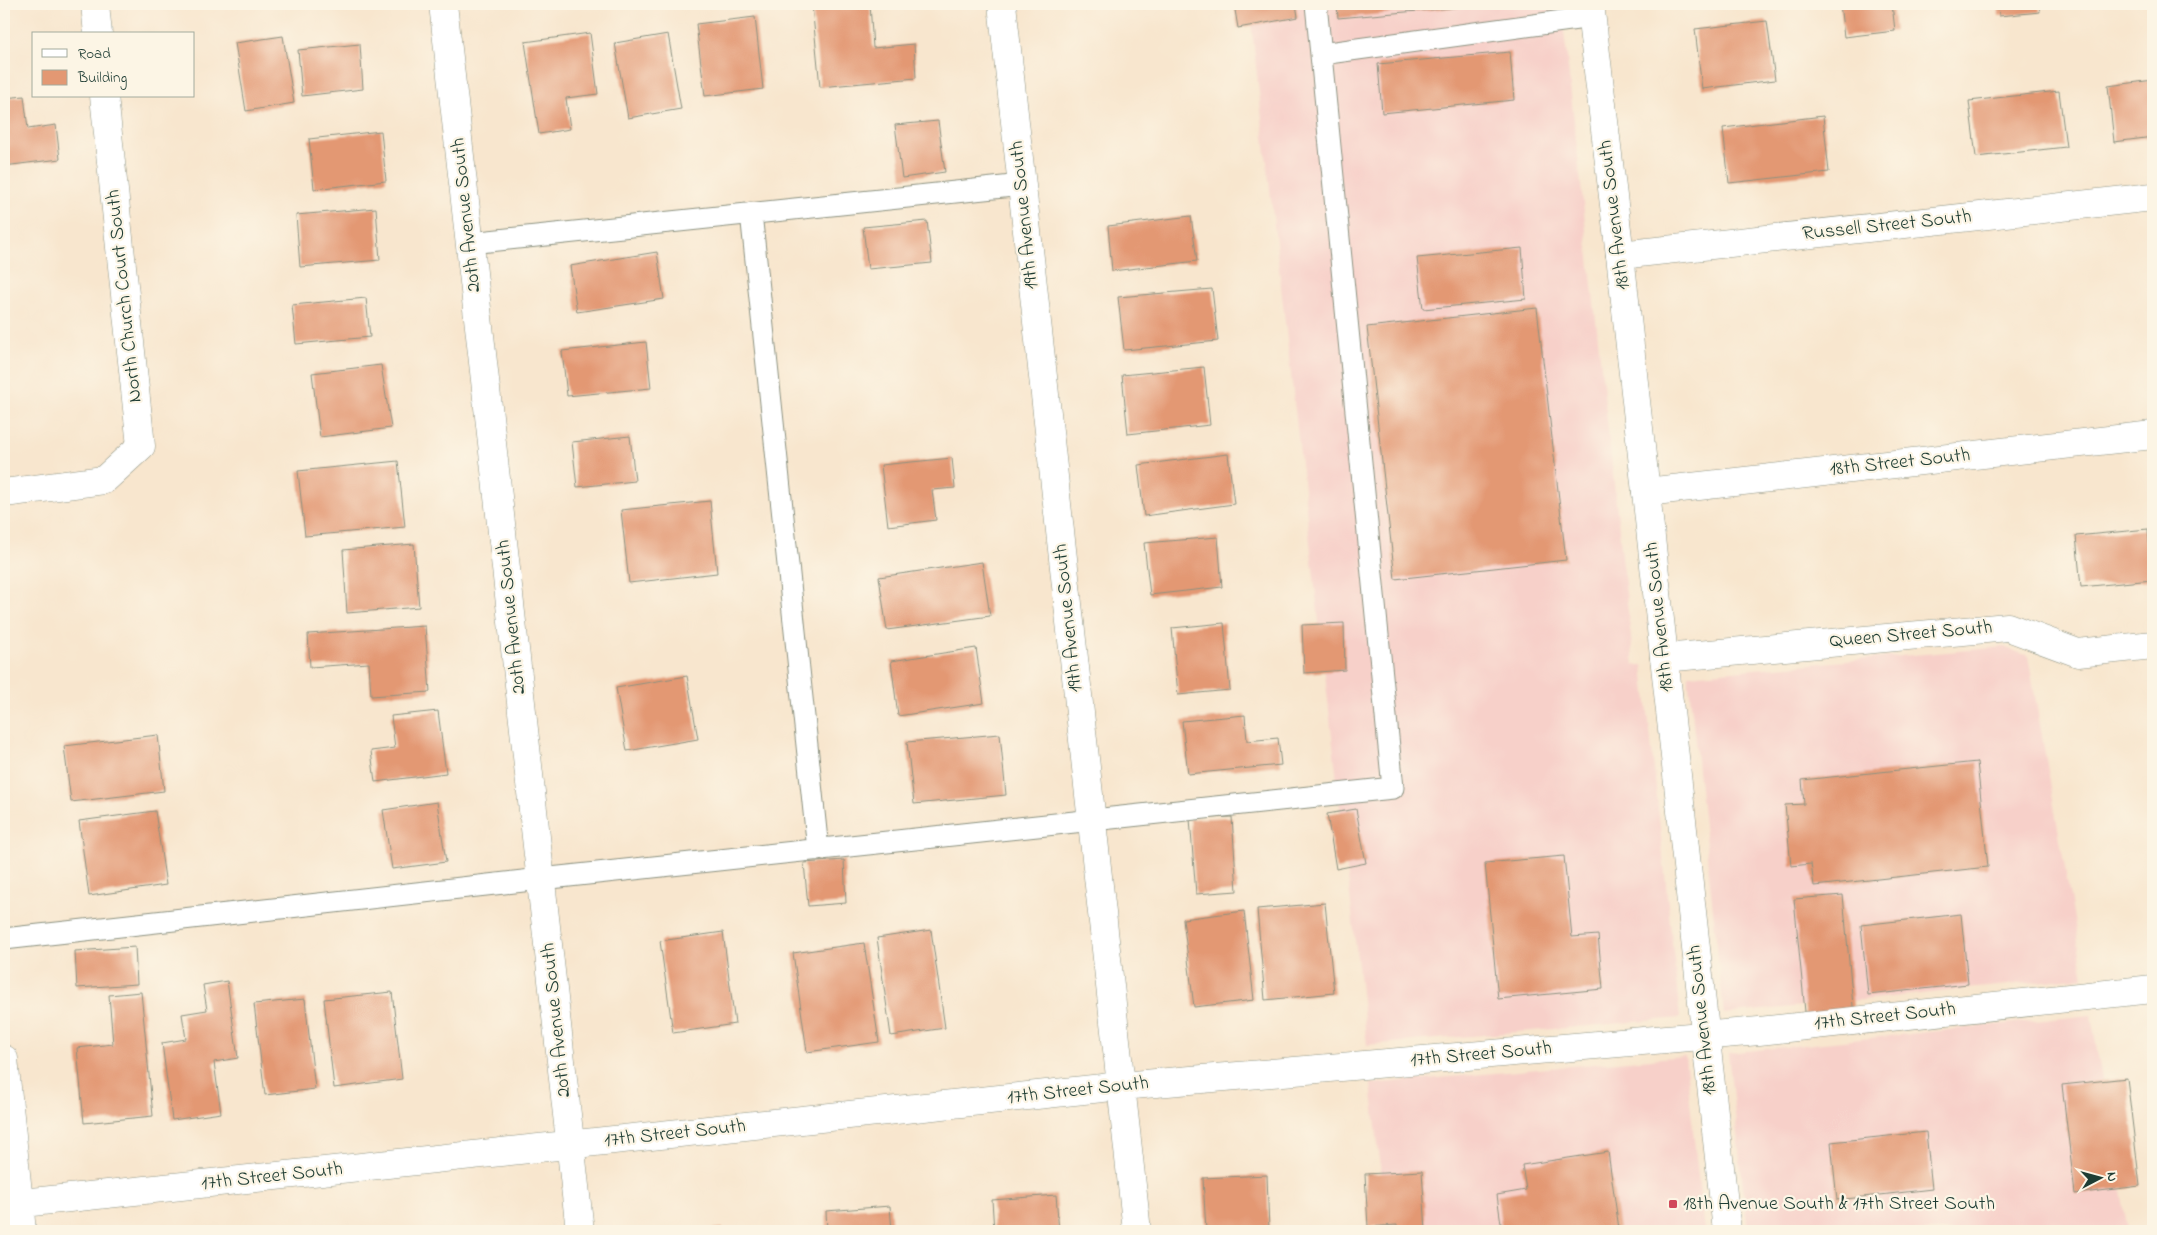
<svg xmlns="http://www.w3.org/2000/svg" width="2157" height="1235" font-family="'Indie Flower',sans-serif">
  <rect width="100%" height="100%" fill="#fcf5e5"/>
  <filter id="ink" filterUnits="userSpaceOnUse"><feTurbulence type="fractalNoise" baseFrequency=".02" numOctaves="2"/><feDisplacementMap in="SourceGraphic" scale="10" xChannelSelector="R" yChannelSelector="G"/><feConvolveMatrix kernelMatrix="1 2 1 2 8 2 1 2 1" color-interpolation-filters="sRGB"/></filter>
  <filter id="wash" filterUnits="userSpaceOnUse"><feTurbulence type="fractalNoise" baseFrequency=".0096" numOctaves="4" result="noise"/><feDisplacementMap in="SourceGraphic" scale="20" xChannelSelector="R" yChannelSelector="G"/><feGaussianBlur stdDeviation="1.12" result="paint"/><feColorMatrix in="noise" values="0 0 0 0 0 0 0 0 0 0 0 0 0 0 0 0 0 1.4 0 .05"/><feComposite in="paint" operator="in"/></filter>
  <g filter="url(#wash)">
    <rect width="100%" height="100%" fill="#f8e6ce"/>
    <path fill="#f7d0c9" d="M1249,4h312l73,661h9l37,353 -313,27z
      M2004,647l24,9 56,321 -360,37 -36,-339z
      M2091,1015l37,216h-380l-20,-178z
      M1685,1056l19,175h-316l-17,-147z"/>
    <g id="blocks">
      <path fill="#e39873" d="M828,4h42l3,44 41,-4 2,34 -96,9 -8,-82z
        M1234,4h62l2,13 -60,11z
        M1337,4h136v2l-135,12z
        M1840,4h52l3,27 -51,6z
        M1998,4h41l1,8 -41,4z
        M755,17l8,72 -58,7 -9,-72z
        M1767,21l8,59 -73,9 -7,-60z
        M590,33l8,61 -32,4 4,31 -31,5 -14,-92z
        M668,34l13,75 -53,9 -13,-75z
        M283,36l11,67 -48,8 -11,-68z
        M360,44l3,45 -61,7 -4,-46z
        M1510,52l4,48 -132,13 -4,-49z
        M2153,80v57l-39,5 -6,-56z
        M2059,91l7,56 -90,10 -7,-56z
        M24,96l4,33 28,-4 4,34 -56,7v-68z
        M1823,116l6,56 -100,11 -6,-55z
        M938,121l7,51 -43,6 -7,-53z
        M381,131l5,50 -72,8 -5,-50z
        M376,208l4,52 -80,7 -4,-52z
        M1191,216l6,45 -85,10 -4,-45z
        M927,221l5,42 -64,6 -5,-42z
        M1522,248l4,51 -103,10 -6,-51z
        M657,252l7,47 -87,13 -7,-46z
        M1212,289l6,52 -94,9 -6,-53z
        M366,298l4,39 -74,7 -4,-39z
        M1537,308l29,252 -171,19 -28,-252z
        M646,342l5,46 -84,8 -5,-45z
        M381,365l10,63 -71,9 -8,-64z
        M1204,367l6,58 -82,9 -6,-59z
        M630,436l5,45 -58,6 -5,-45z
        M1228,454l6,50 -90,12 -6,-51z
        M952,458l3,30 -23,2 4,30 -48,6 -7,-61z
        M398,461l7,66 -100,9 -7,-65z
        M710,501l7,72 -88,10 -8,-73z
        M2148,529l4,51 -71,7 -5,-51z
        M1218,537l4,50 -72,8 -6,-52z
        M414,544l5,63 -72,6 -4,-63z
        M982,562l8,54 -103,14 -8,-53z
        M1224,623l6,67 -52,5 -6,-67z
        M1344,623l1,47 -41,3 -2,-48z
        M425,626l5,66 -59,4 -2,-33 -59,4 -2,-33z
        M976,648l8,55 -86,13 -7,-55z
        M687,676l11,63 -71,12 -11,-63z
        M438,711l8,62 -71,9 -4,-31 24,-3 -4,-32z
        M1245,715l2,26 31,-3 3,27 -93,9 -6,-53z
        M1000,734l6,61 -92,9 -7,-62z
        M158,735l6,56 -93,11 -7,-56z
        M1977,762l11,105 -174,19 -3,-22 -20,2 -6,-61 19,-1 -2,-24z
        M437,802l9,60 -54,7 -9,-59z
        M1356,809l10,54 -30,6 -9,-55z
        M155,811l11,74 -77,11 -10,-75z
        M1232,817l5,74 -41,3 -6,-75z
        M1564,856l8,81 26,-2 5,54 -105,10 -13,-136z
        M844,860l2,43 -38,3 -4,-43z
        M1843,895l11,122 -48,5 -12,-123z
        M1325,903l9,90 -69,7 -8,-91z
        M1244,911l10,89 -60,7 -11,-88z
        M1961,914l7,70 -100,11 -7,-70z
        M931,930l14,98 -54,8 -14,-98z
        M723,932l12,92 -62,9 -13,-92z
        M864,943l15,99 -72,10 -14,-99z
        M135,947l2,37 -60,4 -2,-37z
        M227,981l11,77 -24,4 7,51 -49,7 -10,-77 24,-4 -4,-25 25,-4 -4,-25z
        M141,992l12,124 -69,7 -7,-75 36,-4 -4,-49z
        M392,992l10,87 -68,9 -10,-89z
        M305,999l10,90 -50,6 -11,-91z
        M2127,1078l13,108 -65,8 -13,-109z
        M1926,1132l6,57 -95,11 -6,-58z
        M1608,1152l11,77 -13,2h-104l-5,-36 29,-5 -4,-25z
        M1422,1171l4,60h-29v-6l-29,2 -3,-53z
        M1267,1175l2,56h-63l-3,-53z
        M1056,1195l3,36h-65l-2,-31z
        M890,1206l2,25h-65l-1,-20z
        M722,1228v3h-20v-1z"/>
    </g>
  </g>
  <g filter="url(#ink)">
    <use href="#blocks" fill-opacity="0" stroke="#8c9281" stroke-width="1"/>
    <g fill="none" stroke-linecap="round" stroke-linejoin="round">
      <defs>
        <path id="service" d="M1321,54l271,-37
          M751,213l67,637
          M470,243l552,-58
          M4,939l537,-60 852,-91 -77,-784"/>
        <path id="minor" d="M95,4l3,30
          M443,4l137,1227
          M1002,4l135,1227
          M1620,255l533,-58
          M1646,492l507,-57
          M4,493l100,-13 37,-34 -37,-350
          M1664,658l344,-31 70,26 75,-8
          M4,1059l18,172
          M4,1205l1117,-119 638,-55 394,-42"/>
        <path id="tertiary" d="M1590,4l30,251 107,976"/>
      </defs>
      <use href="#service" stroke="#8c9281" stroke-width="23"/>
      <use href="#minor" stroke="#8c9281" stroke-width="29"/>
      <use href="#tertiary" stroke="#8c9281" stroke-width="29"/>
      <use href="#service" stroke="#fff" stroke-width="21"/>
      <use href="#minor" stroke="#fff" stroke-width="28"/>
      <use href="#tertiary" stroke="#fff" stroke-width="28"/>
    </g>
  </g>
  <rect fill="#d1495b" stroke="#fcf5e5" stroke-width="2" x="1668" y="1199" width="10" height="10" rx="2.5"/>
  <g text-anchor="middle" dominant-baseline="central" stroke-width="4.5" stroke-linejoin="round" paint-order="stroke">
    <g font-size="20" fill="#1f3d34" stroke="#fcf5e5">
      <text transform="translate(467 215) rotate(-96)">20th Avenue South</text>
      <text transform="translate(1025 215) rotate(-96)">19th Avenue South</text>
      <text transform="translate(1615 215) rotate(-97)">18th Avenue South</text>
      <text transform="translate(1887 226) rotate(-6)">Russell Street South</text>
      <text transform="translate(125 296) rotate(-96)">North Church Court South</text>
      <text transform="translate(1900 463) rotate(-6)">18th Street South</text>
      <text transform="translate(512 617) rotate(-96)">20th Avenue South</text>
      <text transform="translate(1660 617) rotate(-96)">18th Avenue South</text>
      <text transform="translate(1069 618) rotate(-96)">19th Avenue South</text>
      <text transform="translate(1911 635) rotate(-5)">Queen Street South</text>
      <text transform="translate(1885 1017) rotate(-6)">17th Street South</text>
      <text transform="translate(557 1020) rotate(-96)">20th Avenue South</text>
      <text transform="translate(1703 1020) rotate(-96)">18th Avenue South</text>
      <text transform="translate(1481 1055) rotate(-5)">17th Street South</text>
      <text transform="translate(1078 1091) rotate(-6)">17th Street South</text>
      <text transform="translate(675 1134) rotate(-6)">17th Street South</text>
      <text transform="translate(272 1177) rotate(-6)">17th Street South</text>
    </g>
    <g font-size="20" fill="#1f3d34" stroke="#fcf5e5" text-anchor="start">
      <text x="1683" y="1204">18th Avenue South &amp; 17th Street South</text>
    </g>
  </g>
  <rect width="2157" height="1235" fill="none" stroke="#fcf5e5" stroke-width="20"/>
  <rect x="32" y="32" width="162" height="65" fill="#fcf5e5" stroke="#a4ab9e"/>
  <rect x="42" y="49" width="25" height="8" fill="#ffffff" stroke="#a4ab9e"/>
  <text x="78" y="58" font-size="15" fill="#1f3d34">Road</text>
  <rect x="42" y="70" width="25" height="15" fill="#e39873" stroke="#a4ab9e"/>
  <text x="78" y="82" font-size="15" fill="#1f3d34">Building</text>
  <g transform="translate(2100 1178) rotate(84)" stroke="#fcf5e5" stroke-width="4" paint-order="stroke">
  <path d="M0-4L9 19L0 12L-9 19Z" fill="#1f3d34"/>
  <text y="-8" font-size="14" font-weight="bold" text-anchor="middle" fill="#1f3d34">N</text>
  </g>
</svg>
